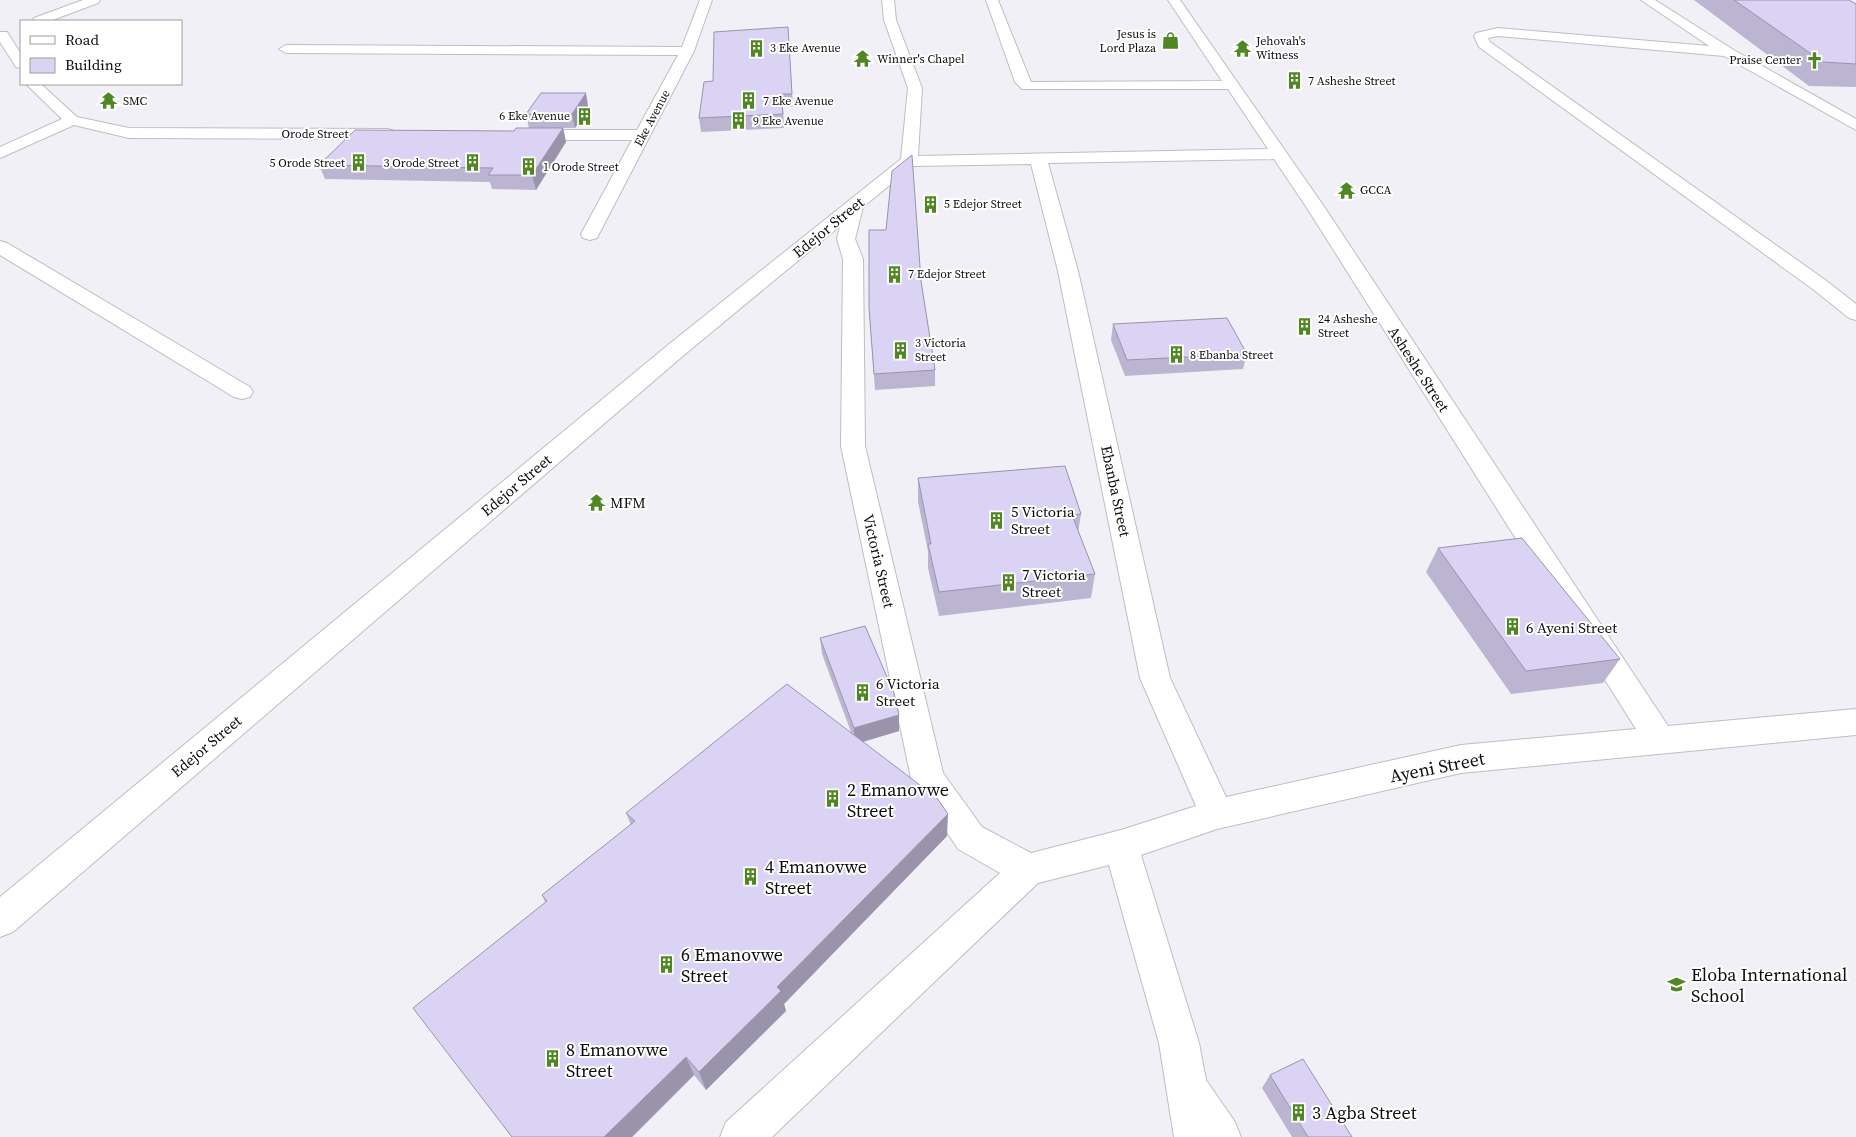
<svg xmlns="http://www.w3.org/2000/svg" width="1856" height="1137" font-family="'Source Serif 4',serif">
  <rect width="100%" height="100%" fill="#f2f0f7"/>
  <g fill="none" stroke-linecap="round" stroke-linejoin="round">
    <defs>
      <path id="minor" d="M83,0h17l-2,3 -48,18h-17l1,-3z
        M700,0h12l-18,51 -95,183 -2,4 -7,2 -7,-2 -2,-4 51,-94h-106l-6,-2 -2,-3 2,-3 6,-2h111l41,-75 -392,-2 -7,-4 7,-4 396,2z
        M882,0h12l2,20 26,68 -4,68 350,-7 -40,-60h-206l-7,-7 -29,-82h12l33,82 191,-1 -54,-81h12l145,208 343,518 188,-17v26l-395,38 -244,56 -76,26 58,188 7,37 29,42 6,15h-67l-15,-94 -50,-178 -71,18 -266,254h-52l6,-15 274,-249 -42,-24 -47,-71 -70,-332 2,-187 -6,-20 3,-13 -156,129 -671,577 -13,5v-40l668,-552 233,-186 7,-71 -24,-68zM1274,159l33,49 329,521 -175,16 -235,52 -56,-119 -92,-407 -30,-108zM1031,164l27,107 82,407 56,128 -75,24 -90,23 -49,-26 -39,-54 -78,-327 -2,-187 -8,-20 8,-32 50,-41z
        M1641,0h14l77,49 124,70v11l-132,-74 -226,-20 -10,2 2,4 338,240 28,22v16l-7,-2 -35,-28 -335,-243 -5,-11 2,-3 22,-5 211,18z
        M0,32h7l14,22v14l-5,-1 -16,-25z
        M26,84h15l36,33 52,11 259,1 6,2 2,3 -2,3 -6,2 -259,-1 -55,-13 -74,33v-11l62,-28z
        M0,241l7,2 243,144 3,5 -3,5 -8,2 -8,-2 -234,-142z"/>
    </defs>
    <use href="#minor" stroke="#bebdc3" stroke-width="2"/>
    <use href="#minor" fill="#fff" fill-rule="evenodd"/>
  </g>
  <path fill="#bbb5d2" d="M1694,0h155l7,4v83l-47,-1z
    M788,27l5,80h-10l1,21 -83,4 -2,-14 14,-37z
    M588,106l-13,22h-46l-3,-14z
    M563,128l3,14 -30,48 -44,-1 -2,-7 -165,-3 -6,-14 195,-34z
    M921,281l14,89v16l-60,4 -6,-82z
    M1113,324l134,30 -4,15 -118,7 -14,-36z
    M918,478l163,36 -3,19 17,41 -4,24 -152,18 -11,-48v-17l-10,-49z
    M1438,548l182,111 -17,24 -92,11 -85,-122z
    M820,638l79,77v16l-36,11 84,94 -163,168 2,7 -80,79 -12,-15 -62,62h-120l33,-235 -3,-7 89,-70 -5,-12 225,-81 -29,-78z
    M1270,1075l82,62h-60l-30,-49z"/>
  <path fill="#9994ab" d="M586,93l2,13 -13,22 -3,-14z
    M563,128l3,14 -30,48 -4,-15z
    M899,715v16l-44,13 -1,-16z
    M948,814l-1,22 -163,168 2,7 -80,79 -7,-18 78,-85z
    M686,1057l8,18 -62,62h-28z"/>
  <path fill="#dad3f4" stroke="#9994ab" d="M1734,0h115l7,4v60l-33,-2z
    M788,27l4,67h-11l2,20 -84,4 5,-36 9,-1 1,-49z
    M541,93h45l-14,21h-46z
    M516,128h47l-31,47h-44l5,-7 -174,-3 36,-35 159,1z
    M912,155l9,126 14,89 -61,4 -5,-66v-78h17l6,-59z
    M1227,318l20,36 -120,6 -14,-36z
    M1065,466l16,48 -9,1 23,59 -156,18 -11,-48h3l-13,-66z
    M1522,538l98,121 -94,12 -88,-123z
    M865,626l29,67 5,22 -45,13 -34,-90z
    M787,684l150,114 11,16 -171,173 4,4 -82,81 -13,-15 -82,80h-92l-99,-129 134,-107 -5,-6 93,-74 -9,-8z
    M1303,1059l49,78h-44l-38,-62z"/>
  <defs>
    <symbol id="shop-bare" viewBox="-9 -9 18 18"><path d="M-5-2.5h2.3a2.7 3.5 0 0 1 5.4 0H5L5.5 6h-11ZM-1.5-2.5h3a1.5 2.3 0 0 0-3 0Z" fill="#508722" stroke="#fff" stroke-width="2.5" paint-order="stroke"/></symbol>
    <symbol id="building-bare" viewBox="-9 -9 18 18"><path d="M-4-6H4V6H1V3H-1V6H-4ZM-2.5-4.3h1.7v1.8h-1.7ZM.8-4.3h1.7v1.8H.8ZM-2.5-1h1.7V.8h-1.7ZM.8-1h1.7V.8H.8Z" fill="#508722" stroke="#fff" stroke-width="2.5" paint-order="stroke"/></symbol>
    <symbol id="temple-bare" viewBox="-9 -9 18 18"><path d="M0-6L5-2H3V0L6.5 2.5H4V6H1.5V3h-3V6H-4V2.5H-6.5L-3 0V-2H-5Z" fill="#508722" stroke="#fff" stroke-width="2.5" paint-order="stroke"/></symbol>
    <symbol id="church-bare" viewBox="-9 -9 18 18"><path d="M-1.2-6h2.4v3.5h3.3v2.4h-3.3V6h-2.4V-.1h-3.3v-2.4h3.3Z" fill="#508722" stroke="#fff" stroke-width="2.5" paint-order="stroke"/></symbol>
    <symbol id="school-bare" viewBox="-9 -9 18 18"><path d="M0-5L7-2L0 1L-7-2ZM-4 1L0 2.5L4 1V4Q0 6-4 4Z" fill="#508722" stroke="#fff" stroke-width="2.5" paint-order="stroke"/></symbol>
  </defs>
  <g fill-rule="evenodd">
    <use href="#shop-bare" x="1158" y="28" width="25" height="25"/>
    <use href="#building-bare" x="744" y="36" width="25" height="25"/>
    <use href="#temple-bare" x="1230" y="36" width="25" height="25"/>
    <use href="#temple-bare" x="850" y="46" width="25" height="25"/>
    <use href="#church-bare" x="1802" y="48" width="25" height="25"/>
    <use href="#building-bare" x="1282" y="68" width="25" height="25"/>
    <use href="#temple-bare" x="96" y="88" width="25" height="25"/>
    <use href="#building-bare" x="736" y="88" width="25" height="25"/>
    <use href="#building-bare" x="572" y="104" width="25" height="25"/>
    <use href="#building-bare" x="726" y="108" width="25" height="25"/>
    <use href="#building-bare" x="346" y="150" width="25" height="25"/>
    <use href="#building-bare" x="460" y="150" width="25" height="25"/>
    <use href="#building-bare" x="516" y="154" width="25" height="25"/>
    <use href="#temple-bare" x="1334" y="178" width="25" height="25"/>
    <use href="#building-bare" x="918" y="192" width="25" height="25"/>
    <use href="#building-bare" x="882" y="262" width="25" height="25"/>
    <use href="#building-bare" x="1292" y="314" width="25" height="25"/>
    <use href="#building-bare" x="888" y="338" width="25" height="25"/>
    <use href="#building-bare" x="1164" y="342" width="25" height="25"/>
    <use href="#temple-bare" x="584" y="490" width="25" height="25"/>
    <use href="#building-bare" x="984" y="508" width="25" height="25"/>
    <use href="#building-bare" x="996" y="570" width="25" height="25"/>
    <use href="#building-bare" x="1500" y="614" width="25" height="25"/>
    <use href="#building-bare" x="850" y="680" width="25" height="25"/>
    <use href="#building-bare" x="820" y="786" width="25" height="25"/>
    <use href="#building-bare" x="738" y="864" width="25" height="25"/>
    <use href="#building-bare" x="654" y="952" width="25" height="25"/>
    <use href="#school-bare" x="1664" y="972" width="25" height="25"/>
    <use href="#building-bare" x="540" y="1046" width="25" height="25"/>
    <use href="#building-bare" x="1286" y="1100" width="25" height="25"/>
  </g>
  <g text-anchor="middle" dominant-baseline="central" stroke-width="4" stroke-linejoin="round" paint-order="stroke">
    <g font-size="12" fill="#0d0d0f" stroke="#fff" text-anchor="start">
      <text x="1156" y="34" text-anchor="end">Jesus is<tspan x="1156" dy="14">Lord Plaza</tspan></text>
      <text x="1256" y="41">Jehovah's<tspan x="1256" dy="14">Witness</tspan></text>
      <text x="770" y="48">3 Eke Avenue</text>
      <text x="877" y="59">Winner's Chapel</text>
      <text x="1801" y="60" text-anchor="end">Praise Center</text>
      <text x="1308" y="81">7 Asheshe Street</text>
      <text x="123" y="101">SMC</text>
      <text x="763" y="101">7 Eke Avenue</text>
      <text x="570" y="116" text-anchor="end">6 Eke Avenue</text>
      <text x="753" y="121">9 Eke Avenue</text>
      <text x="345" y="163" text-anchor="end">5 Orode Street</text>
      <text x="459" y="163" text-anchor="end">3 Orode Street</text>
      <text x="543" y="167">1 Orode Street</text>
      <text x="1360" y="190">GCCA</text>
      <text x="944" y="204">5 Edejor Street</text>
      <text x="908" y="274">7 Edejor Street</text>
      <text x="1318" y="319">24 Asheshe<tspan x="1318" dy="14">Street</tspan></text>
      <text x="915" y="343">3 Victoria<tspan x="915" dy="14">Street</tspan></text>
      <text x="1190" y="355">8 Ebanba Street</text>
    </g>
    <g font-size="12" fill="#0d0d0f" stroke="#fff">
      <text transform="translate(652 118) rotate(-62)">Eke Avenue</text>
      <text x="315" y="134">Orode Street</text>
    </g>
    <g font-size="15" fill="#0d0d0f" stroke="#fff">
      <text transform="translate(828 227) rotate(-39)">Edejor Street</text>
      <text transform="translate(1419 369) rotate(57)">Asheshe Street</text>
      <text transform="translate(516 485) rotate(-40)">Edejor Street</text>
      <text transform="translate(1116 491) rotate(78)">Ebanba Street</text>
      <text transform="translate(879 561) rotate(77)">Victoria Street</text>
      <text transform="translate(206 746) rotate(-40)">Edejor Street</text>
    </g>
    <g font-size="15" fill="#0d0d0f" stroke="#fff" text-anchor="start">
      <text x="610" y="502">MFM</text>
      <text x="1011" y="511">5 Victoria<tspan x="1011" dy="17">Street</tspan></text>
      <text x="1022" y="574">7 Victoria<tspan x="1022" dy="17">Street</tspan></text>
      <text x="1526" y="627">6 Ayeni Street</text>
      <text x="876" y="683">6 Victoria<tspan x="876" dy="17">Street</tspan></text>
    </g>
    <g font-size="18" fill="#0d0d0f" stroke="#fff">
      <text transform="translate(1437 767) rotate(-11)">Ayeni Street</text>
    </g>
    <g font-size="18" fill="#0d0d0f" stroke="#fff" text-anchor="start">
      <text x="847" y="789">2 Emanovwe<tspan x="847" dy="21">Street</tspan></text>
      <text x="765" y="866">4 Emanovwe<tspan x="765" dy="21">Street</tspan></text>
      <text x="681" y="954">6 Emanovwe<tspan x="681" dy="21">Street</tspan></text>
      <text x="1691" y="974">Eloba International<tspan x="1691" dy="21">School</tspan></text>
      <text x="566" y="1049">8 Emanovwe<tspan x="566" dy="21">Street</tspan></text>
      <text x="1312" y="1112">3 Agba Street</text>
    </g>
  </g>
  <rect x="20" y="20" width="162" height="65" fill="#ffffff" stroke="#9e9e9f"/>
  <rect x="30" y="36" width="25" height="8" fill="#ffffff" stroke="#9e9e9f"/>
  <text x="65" y="45" font-size="15" fill="#0d0d0f">Road</text>
  <rect x="30" y="58" width="25" height="15" fill="#dad3f4" stroke="#9e9e9f"/>
  <text x="65" y="70" font-size="15" fill="#0d0d0f">Building</text>
</svg>
